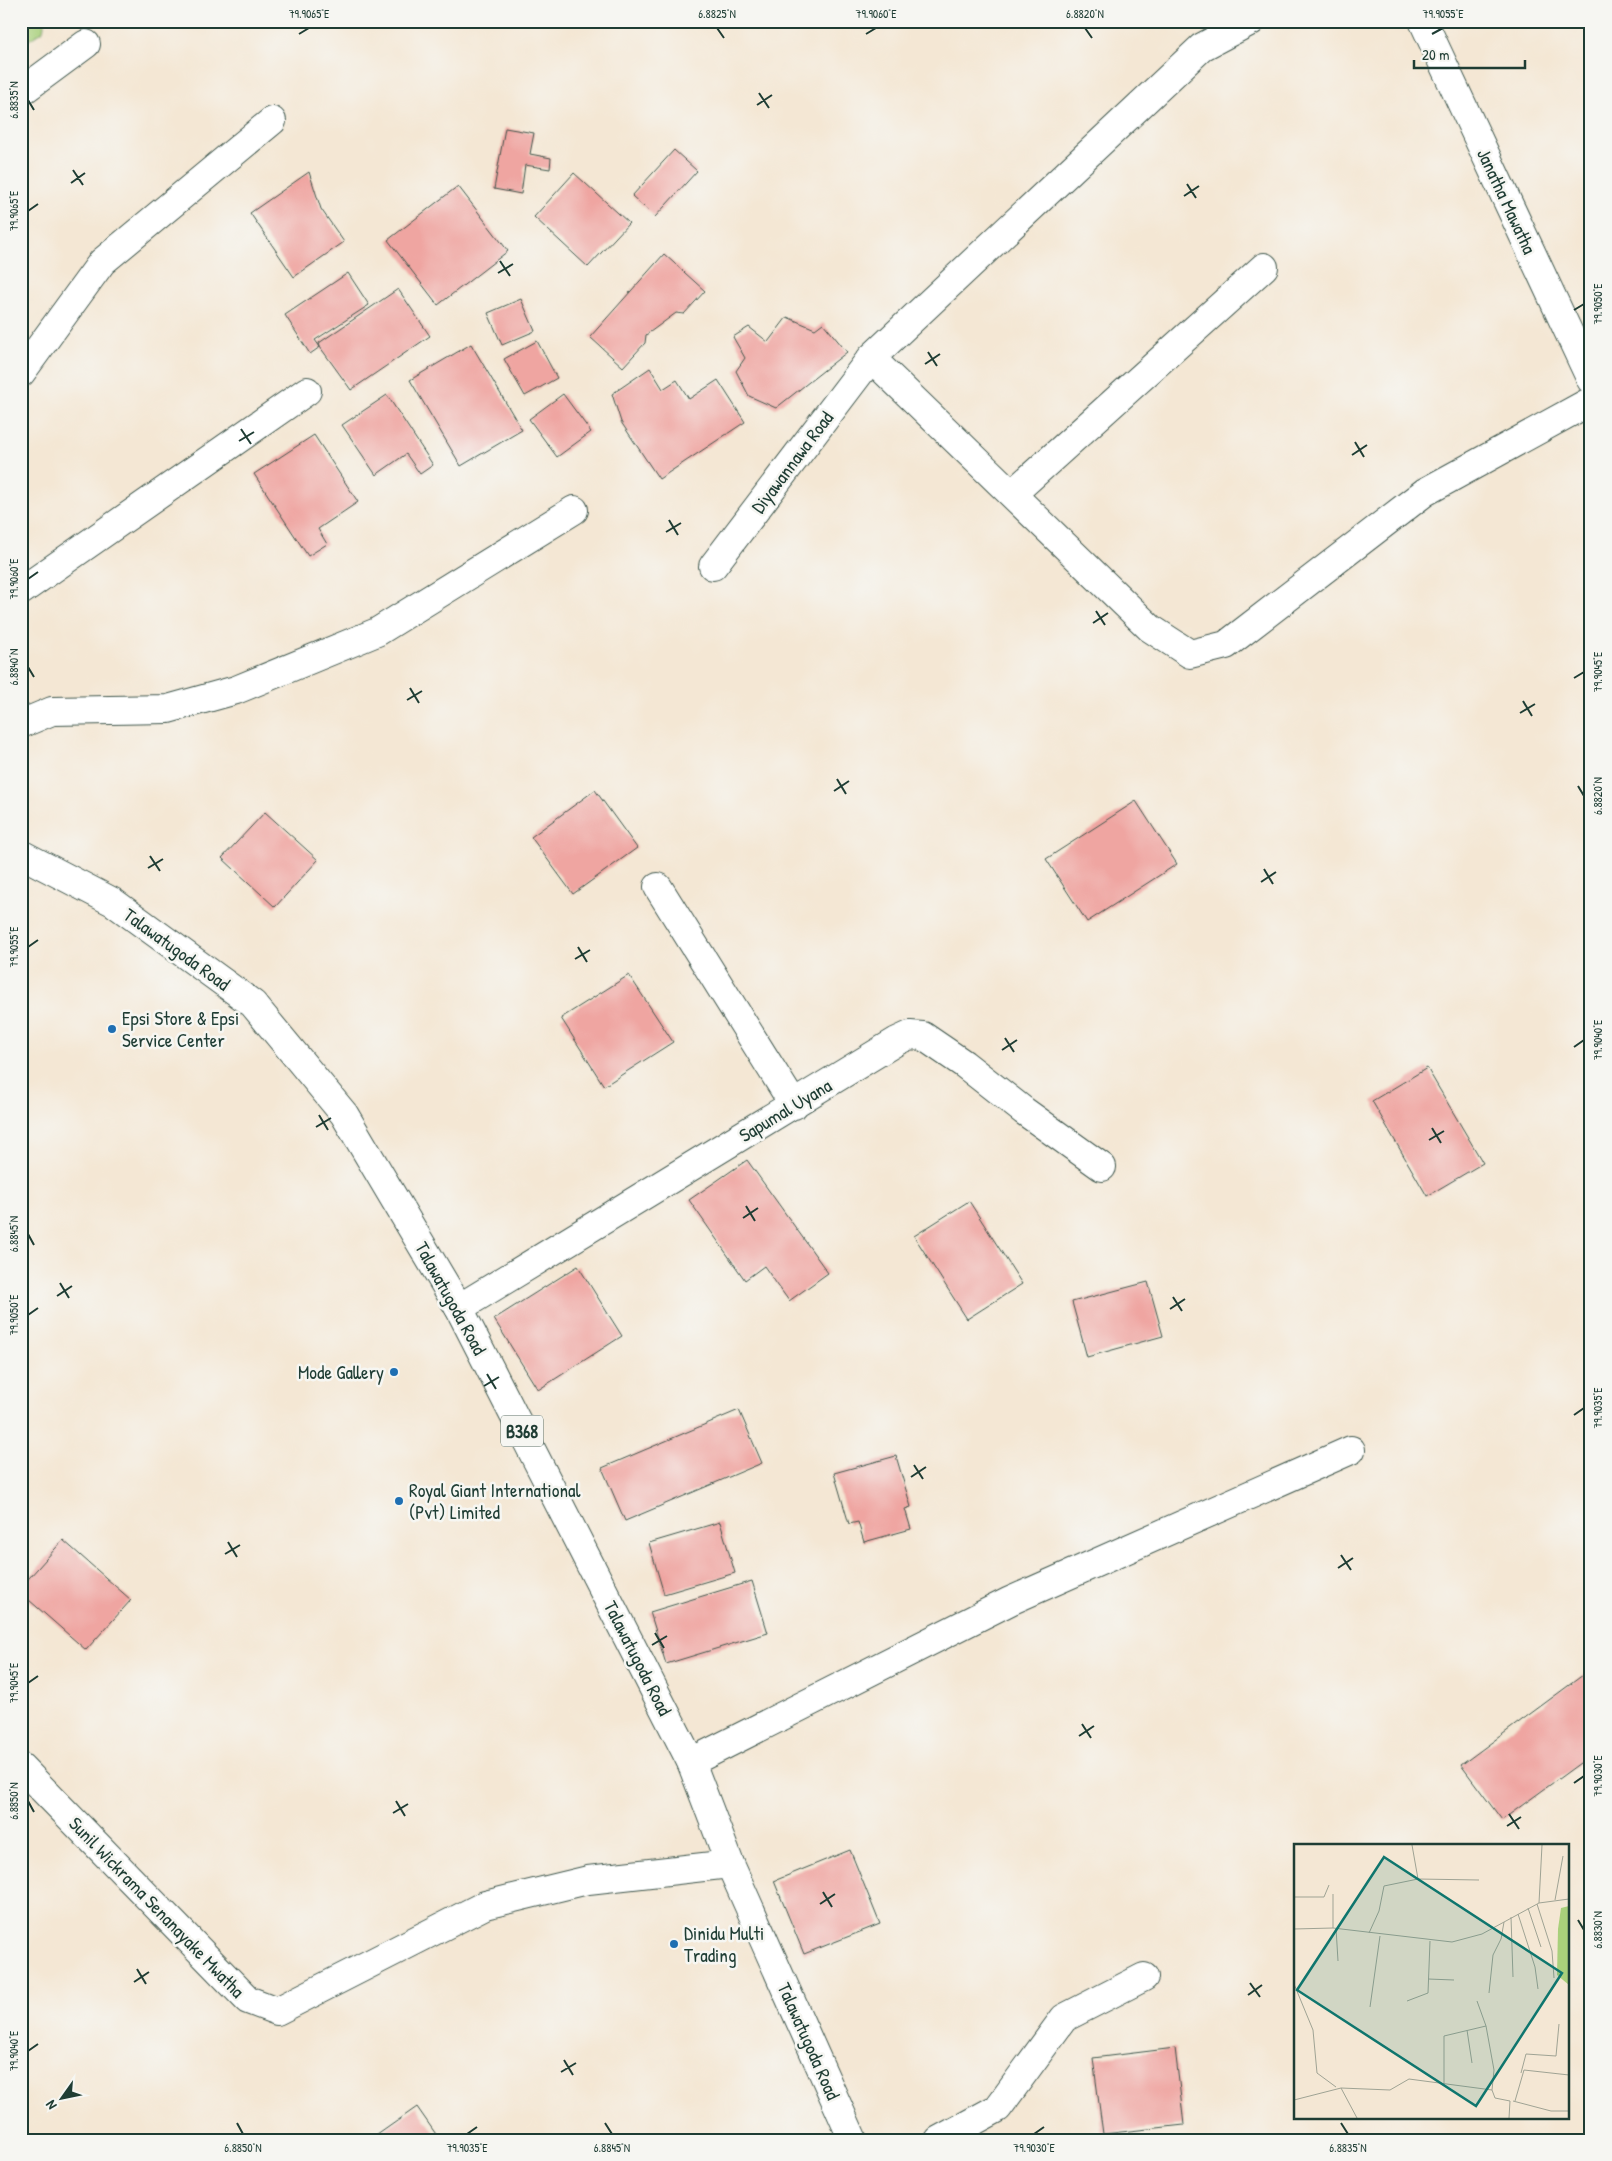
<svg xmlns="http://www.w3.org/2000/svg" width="1612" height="2161" font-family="'Patrick Hand',sans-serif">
  <rect width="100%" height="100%" fill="#f6f6f2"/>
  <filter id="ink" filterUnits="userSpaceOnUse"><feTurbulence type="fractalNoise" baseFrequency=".02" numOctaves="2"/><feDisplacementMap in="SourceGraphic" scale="10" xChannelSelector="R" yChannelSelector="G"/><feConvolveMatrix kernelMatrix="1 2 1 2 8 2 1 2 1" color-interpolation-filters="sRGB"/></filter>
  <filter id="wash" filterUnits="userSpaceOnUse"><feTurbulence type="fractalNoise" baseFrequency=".0096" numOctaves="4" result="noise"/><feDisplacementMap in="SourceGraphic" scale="20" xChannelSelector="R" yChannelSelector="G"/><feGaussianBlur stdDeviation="1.12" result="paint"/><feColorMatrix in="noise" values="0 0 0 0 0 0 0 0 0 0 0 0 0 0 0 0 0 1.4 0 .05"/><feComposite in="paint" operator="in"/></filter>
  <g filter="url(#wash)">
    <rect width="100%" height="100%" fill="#f4e7d4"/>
    <path fill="#a9d07b" stroke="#648658" d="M21,21h24l-2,10 -22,14z"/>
    <g id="blocks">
      <path fill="#efa5a1" d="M505,128l29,5 -4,21 21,4 -1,11 -25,-4 -4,29 -27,-5z
        M674,150l23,21 -42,46 -23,-21z
        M309,172l12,37 23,33 -50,35 -44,-64z
        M574,173l55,50 -41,44 -54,-50z
        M458,186l50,65 -70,54 -50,-65z
        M664,254l41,37 -21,23 -8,-1 -30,22 -1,8 -22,24 -33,-30z
        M348,273l21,32 -54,35 5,7 -1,-4 79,-54 32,47 -79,54 -31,-43 -10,7 -25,-39z
        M521,299l14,32 -33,14 -14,-32z
        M787,317l28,12 8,-6 24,29 -71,56 -27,-12 -13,-25 9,-13 -12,-21 16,-10 19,15z
        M537,341l20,37 -32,18 -21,-37z
        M471,344l51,86 -61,36 -51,-86z
        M650,368l13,21 14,-9 12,19 29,-19 27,42 -86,57 -38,-57 -9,-28z
        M563,394l28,38 -34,25 -28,-38z
        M387,395l46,70 -13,9 -14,-20 -30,21 -34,-50z
        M314,435l44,67 -40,27 9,15 -19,12 -54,-82z
        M595,790l42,58 -64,46 -42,-57z
        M1136,801l41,63 -90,58 -41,-63z
        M265,812l53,48 -43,47 -53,-49z
        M629,975l44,67 -69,44 -43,-68z
        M1427,1068l56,95 -56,33 -55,-95z
        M747,1160l81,113 -39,28 -25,-35 -19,14 -56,-80z
        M969,1201l53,83 -55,35 -53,-83z
        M578,1266l44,70 -84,54 -44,-71z
        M1148,1282l15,54 -76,21 -15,-55z
        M739,1410l23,53 -137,58 -23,-53z
        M896,1456l15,51 -6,2 6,20 -47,13 -6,-20 -9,2 -15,-51z
        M720,1522l15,51 -71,21 -15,-51z
        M63,1540l68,60 -45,50 -65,-57v-6z
        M752,1581l16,52 -102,31 -16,-52z
        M1591,1669v86l-89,65 -41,-55z
        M850,1850l30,74 -76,30 -30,-73z
        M1175,2048l9,77 -81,9 -10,-76z
        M417,2107l23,33h-70z"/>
    </g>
  </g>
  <g filter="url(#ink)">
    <use href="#blocks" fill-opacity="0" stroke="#3f564c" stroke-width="1"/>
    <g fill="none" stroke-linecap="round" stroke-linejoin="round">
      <defs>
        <path id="minor" d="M1251,21l-49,26 -331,311 279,270 40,26 36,-9 199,-153 166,-91
          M1423,21l168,359
          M21,92l65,-48
          M21,373l81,-111 170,-141
          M1012,494l252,-227
          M713,566l158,-208
          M21,591l286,-200
          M21,724l31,-13 116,-2 68,-19 141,-58 197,-122
          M658,887l136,218
          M459,1308l438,-267 13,-6 13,1 41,28 60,47 78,56
          M691,1762l319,-161 341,-151
          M21,1767l227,233 29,11 208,-106 103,-25 142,-16
          M939,2140l59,-32 66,-90 80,-41"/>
        <path id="major" d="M21,854l92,48 140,102 91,110 115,194 232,454 39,102 123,276"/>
      </defs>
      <use href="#minor" stroke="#3f564c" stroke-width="30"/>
      <use href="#major" stroke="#3f564c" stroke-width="30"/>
      <use href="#minor" stroke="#fff" stroke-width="28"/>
      <use href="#major" stroke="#fff" stroke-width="28"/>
    </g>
  </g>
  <path fill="none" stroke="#1f3d34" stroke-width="2" d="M717,28l7,10M1085,28l7,10M299,34l10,-6M866,34l10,-6M1432,34l11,-6M759,93l10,15M28,100l6,10M757,105l15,-10M73,170l10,15M71,183l14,-10M1187,184l9,14M1184,196l15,-10M28,211l10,-7M500,261l10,15M498,273l15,-9M1574,310l10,-6M928,352l9,14M925,364l15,-10M241,429l10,15M239,441l15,-9M1355,442l9,15M1352,455l15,-10M669,520l9,15M666,532l15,-9M28,579l10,-7M1096,611l9,14M1093,623l15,-10M28,667l6,10M1574,678l10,-6M410,688l9,15M407,700l15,-9M1523,701l9,15M1520,713l15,-9M837,779l9,15M1578,786l6,10M834,791l15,-10M150,856l10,15M148,868l15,-9M1264,869l9,15M1261,882l15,-10M28,947l10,-7M578,947l9,15M575,959l15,-9M1005,1038l9,14M1574,1047l10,-7M1002,1050l15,-10M319,1115l9,15M316,1127l15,-9M1432,1128l9,15M1429,1140l15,-9M746,1206l9,15M743,1218l15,-10M28,1234l6,11M60,1283l9,15M57,1296l15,-10M1173,1297l9,14M1170,1309l15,-10M28,1315l10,-7M487,1374l9,15M484,1386l15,-9M1574,1415l10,-7M914,1465l9,14M911,1477l15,-10M228,1542l9,15M225,1554l15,-9M1341,1555l10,15M1338,1568l15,-10M655,1633l9,15M652,1645l15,-9M28,1683l10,-7M1082,1724l9,14M1079,1736l15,-10M1574,1783l10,-7M28,1801l6,11M396,1801l9,15M393,1813l15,-9M1509,1814l10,15M1507,1826l14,-9M823,1892l9,15M820,1904l15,-10M1578,1920l6,10M137,1969l9,15M134,1982l15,-10M1250,1983l10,14M1248,1995l14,-10M28,2051l10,-7M564,2060l9,15M561,2072l15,-9M237,2123l6,11M605,2123l7,11M1341,2123l7,11M467,2134l10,-7M1034,2134l10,-7"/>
  <g fill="#1f6fb2" stroke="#f6f6f2" stroke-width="2">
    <circle cx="112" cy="1029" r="5"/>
    <circle cx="394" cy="1372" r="5"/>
    <circle cx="399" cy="1501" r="5"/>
    <circle cx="674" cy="1944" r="5"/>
  </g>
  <g text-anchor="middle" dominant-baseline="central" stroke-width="5" stroke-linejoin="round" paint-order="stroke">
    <rect fill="#f6f6f2" stroke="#60746d" stroke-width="1" x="501" y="1415.5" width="42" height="31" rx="4"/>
    <g font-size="18" font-weight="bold" fill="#1f3d34">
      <text x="522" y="1431">B368</text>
    </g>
    <g font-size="19" fill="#1f3d34" stroke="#f6f6f2">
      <text transform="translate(1507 201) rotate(65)">Janatha Mawatha</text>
      <text transform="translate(792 462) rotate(-53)">Diyawannawa Road</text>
      <text transform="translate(177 949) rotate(36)">Talawatugoda Road</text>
      <text transform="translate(785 1110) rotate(-31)">Sapumal Uyana</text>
      <text transform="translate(451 1298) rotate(61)">Talawatugoda Road</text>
      <text transform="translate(638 1658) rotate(63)">Talawatugoda Road</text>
      <text transform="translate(157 1907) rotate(46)">Sunil Wickrama Senanayake Mwatha</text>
      <text transform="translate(809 2041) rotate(66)">Talawatugoda Road</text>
    </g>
    <g font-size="19" fill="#1f3d34" stroke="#f6f6f2" text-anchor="start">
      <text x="122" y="1018">Epsi Store &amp; Epsi<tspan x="122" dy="22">Service Center</tspan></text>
      <text x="384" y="1372" text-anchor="end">Mode Gallery</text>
      <text x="409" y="1490">Royal Giant International<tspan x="409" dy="22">(Pvt) Limited</tspan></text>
      <text x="684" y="1933">Dinidu Multi<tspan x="684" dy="22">Trading</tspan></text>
    </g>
  </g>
  <g transform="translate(1294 1844)">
    <rect width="275" height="275" fill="#f4e7d4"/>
    <path d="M275,62v79l-12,-10 1,-46 3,-21z" fill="#a9d07b"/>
    <path fill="none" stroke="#9fa394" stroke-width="1" d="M118,1l6,34M0,53h30l5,-12M261,56l8,-44M245,59l3,-58M243,60l15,47 2,27M234,64l13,39M224,70l17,53 3,22M217,73l2,60M39,84v-34M42,84l2,33M0,85l39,-1 119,14 30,-8 57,-31 30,-4M75,89l10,-22 5,-25 34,-7 61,1M134,135l26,1M0,140l19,46 4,43 19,14M195,149l4,-38 8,-16 3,-17M113,157l21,-8 2,-52M183,157l9,25M76,163l10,-71M173,186l5,33M227,229l5,-19 30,2 3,-32M150,240v-48l42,-10 8,44 -2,20M47,244l49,2 19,-11 83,11 3,8 15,3 -1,17M0,256l47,-12 16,30M219,257l38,10h18M221,257l9,-31 45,5"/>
    <path fill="#0f766e" fill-opacity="0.15" stroke="#0f766e" stroke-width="2.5" d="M90,13l178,116 -86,133 -179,-116z"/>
    <rect width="275" height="275" fill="none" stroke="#1f3d34" stroke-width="2.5"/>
  </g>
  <rect width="1612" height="2161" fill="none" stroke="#f6f6f2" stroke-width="55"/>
  <g transform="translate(62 2098) rotate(237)" stroke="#f6f6f2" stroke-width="4" paint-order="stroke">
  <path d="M0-4L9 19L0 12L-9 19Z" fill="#1f3d34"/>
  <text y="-8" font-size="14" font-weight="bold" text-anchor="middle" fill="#1f3d34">N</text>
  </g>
  <path d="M1414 60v8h111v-8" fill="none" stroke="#1f3d34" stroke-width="2.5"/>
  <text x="1422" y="60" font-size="15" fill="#1f3d34" stroke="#f6f6f2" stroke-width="4" paint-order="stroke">20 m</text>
  <rect x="28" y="28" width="1556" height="2106" fill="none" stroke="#1f3d34" stroke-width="2"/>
  <g font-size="12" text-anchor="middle" fill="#1f3d34">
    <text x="309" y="18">79.9065°E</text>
    <text x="717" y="18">6.8825°N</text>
    <text x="876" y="18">79.9060°E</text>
    <text x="1085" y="18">6.8820°N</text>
    <text x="1443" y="18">79.9055°E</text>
    <text transform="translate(14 100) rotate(-90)" y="4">6.8835°N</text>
    <text transform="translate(14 211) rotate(-90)" y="4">79.9065°E</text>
    <text transform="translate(1598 304) rotate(-90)" y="4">79.9050°E</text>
    <text transform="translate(14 579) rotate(-90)" y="4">79.9060°E</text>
    <text transform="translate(14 667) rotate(-90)" y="4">6.8840°N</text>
    <text transform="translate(1598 672) rotate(-90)" y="4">79.9045°E</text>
    <text transform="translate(1598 796) rotate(-90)" y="4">6.8820°N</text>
    <text transform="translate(14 947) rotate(-90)" y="4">79.9055°E</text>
    <text transform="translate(1598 1040) rotate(-90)" y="4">79.9040°E</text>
    <text transform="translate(14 1234) rotate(-90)" y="4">6.8845°N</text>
    <text transform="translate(14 1315) rotate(-90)" y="4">79.9050°E</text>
    <text transform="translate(1598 1408) rotate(-90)" y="4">79.9035°E</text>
    <text transform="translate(14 1683) rotate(-90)" y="4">79.9045°E</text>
    <text transform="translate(1598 1776) rotate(-90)" y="4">79.9030°E</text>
    <text transform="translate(14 1801) rotate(-90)" y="4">6.8850°N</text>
    <text transform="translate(1598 1930) rotate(-90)" y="4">6.8830°N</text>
    <text transform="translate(14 2051) rotate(-90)" y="4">79.9040°E</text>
    <text x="243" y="2152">6.8850°N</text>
    <text x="467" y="2152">79.9035°E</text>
    <text x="612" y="2152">6.8845°N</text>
    <text x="1034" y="2152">79.9030°E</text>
    <text x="1348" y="2152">6.8835°N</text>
  </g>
</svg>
